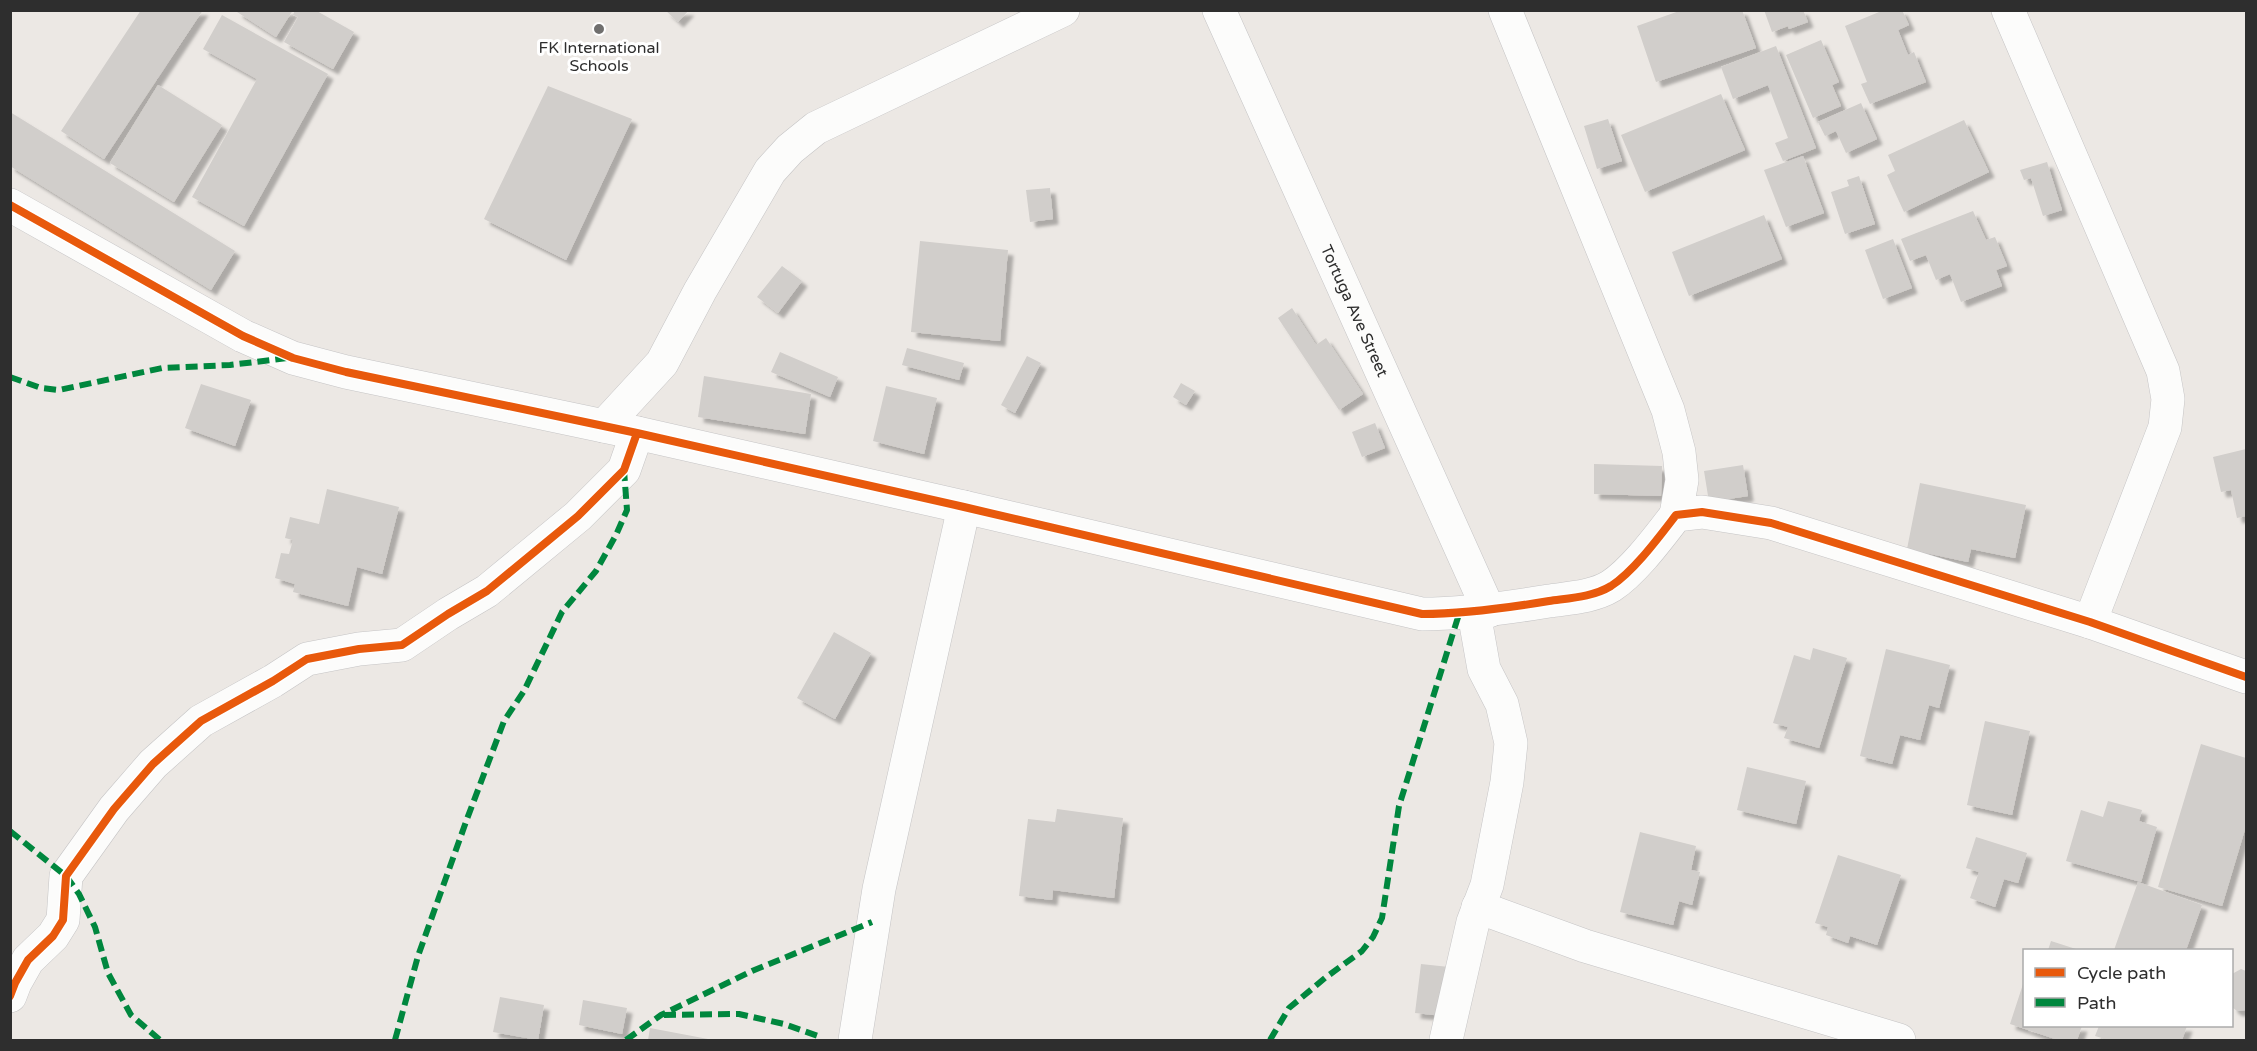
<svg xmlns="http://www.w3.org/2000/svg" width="2257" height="1051" font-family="'Varela Round',sans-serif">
  <defs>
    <filter id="shadow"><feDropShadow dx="5.5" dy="5.5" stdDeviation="1.5" flood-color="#0004"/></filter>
  </defs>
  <rect width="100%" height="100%" fill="#ece8e4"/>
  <path fill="#d1cecb" filter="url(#shadow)" d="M141,10h62l-99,149 -43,-28z
    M238,10h55l-17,27 -39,-25z
    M295,10h20l39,22 -21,37 -49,-27 14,-25 -5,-2z
    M665,10h24l-11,12z
    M1682,10h60l14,38 -100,34 -19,-56z
    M1764,10h39l5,12 -19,7 -1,-3 -16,6z
    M1884,10h18l7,15 -11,5 10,25 6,-3 12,30 -56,22 -9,-20 6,-2 -22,-56z
    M222,15l106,59 -84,152 -52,-29 65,-118 -54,-30z
    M1821,40l18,42 -7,3 9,21 -28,12 -27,-63z
    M1776,46l40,102 -33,13 -8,-18 13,-5 -20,-53 -35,14 -12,-32z
    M158,85l64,40 -48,77 -64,-39z
    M548,86l84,33 -66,141 -82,-41z
    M1721,94l24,56 -100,42 -24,-57z
    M1861,103l16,36 -31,14 -10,-22 -11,5 -7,-14z
    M10,112l225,139 -24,39 -201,-124z
    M1608,119l14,42 -25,8 -13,-43z
    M1964,120l25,52 -85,40 -17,-37 8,-4 -7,-16z
    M1803,156l21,57 -38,14 -22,-57z
    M2047,162l15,48 -19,6 -12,-38 -7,2 -4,-10z
    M1859,176l16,48 -30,10 -14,-42 18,-6 -2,-6z
    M1050,188l3,31 -23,3 -4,-32z
    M1973,211l13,29 9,-3 12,29 -11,4 6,16 -41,16 -11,-28 -14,6 -10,-25 -16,6 -9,-22z
    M1764,215l18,44 -93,37 -17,-44z
    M1893,239l19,49 -29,11 -18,-49z
    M920,241l88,9 -8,91 -89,-9z
    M782,266l20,15 -24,32 -21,-16z
    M1292,308l24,37 10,-7 37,56 -24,16 -61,-92z
    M907,348l57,15 -5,17 -57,-15z
    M780,352l58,25 -8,20 -59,-25z
    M1027,356l14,7 -26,50 -14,-8z
    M704,376l107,18 -6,40 -107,-17z
    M1181,383l14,8 -9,14 -13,-8z
    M201,384l50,16 -16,46 -50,-18z
    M886,386l51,12 -13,56 -51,-13z
    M1375,423l10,25 -23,9 -10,-25z
    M2246,449v67l-9,2 -6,-28 -10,2 -8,-35z
    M1594,464l68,2 -1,30 -67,-2z
    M1743,465l5,31 -39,6 -5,-31z
    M1920,483l106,22 -11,53 -44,-9 -3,13 -61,-13z
    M327,489l72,18 -17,67 -25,-7 -9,39 -55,-14 2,-8 -20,-6 6,-25 8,1 4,-14 -8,-2 5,-21 29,7z
    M834,632l37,21 -36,66 -38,-21z
    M1813,648l34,10 -28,90 -35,-10 4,-11 -15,-4 21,-68 16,5z
    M1886,649l64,16 -11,43 -10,-3 -9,35 -20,-5 -8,29 -32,-8z
    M1985,721l45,10 -18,84 -45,-10z
    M2201,744l45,14v68l-24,80 -64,-19z
    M1747,767l59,14 -10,43 -59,-14z
    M2108,801l34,9 -3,11 18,6 -16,55 -75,-21 15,-51 22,7z
    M1057,809l66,9 -9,80 -61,-8 -1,10 -33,-4 9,-77 27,3z
    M1640,832l56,14 -5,24 9,2 -8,33 -13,-4 -6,24 -53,-13z
    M1976,837l51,16 -9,30 -14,-4 -9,28 -25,-9 9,-26 -13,-4z
    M1838,855l63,20 -24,70 -27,-9 -2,7 -22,-8 2,-8 -13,-4z
    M2138,882l64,23 -16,45h-72z
    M2051,941l28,9h-31z
    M1421,964l28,3 -6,49 -28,-3z
    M2241,969l5,2v39l-9,1 -5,-4v-33z
    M2024,981v45h58l-5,14h-19l-48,-16z
    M500,997l44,8 -6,35 -45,-8z
    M583,1000l44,8 -5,26 -43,-9z
    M2099,1026h88l-5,14h-73l-14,-4z
    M650,1028l58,11v1h-60z"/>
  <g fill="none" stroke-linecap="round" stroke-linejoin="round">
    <defs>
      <g id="minor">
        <path id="s1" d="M1219,10l270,601"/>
        <path d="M1505,10l163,400 11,42 3,28 -6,35"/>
        <path d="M2008,10l155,361 5,28 -3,28 -75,195"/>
        <path d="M10,205l233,131 50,22 53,14 291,61 327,74 458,107c43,0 85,-6 127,-13 21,-3 44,-4 62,-15 23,-15 48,-49 65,-71l26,-3 69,11 319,99 156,55"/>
        <path d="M604,426l58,-63 38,-72 70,-120 20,-22 26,-21 247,-118"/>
        <path d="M1478,907l107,39 314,94"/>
        <path d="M10,996l5,-13 13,-23 25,-24 10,-16 3,-44 48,-67 39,-45 48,-43 72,-40 34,-22 52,-10 43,-4 46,-31 39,-23 91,-75 46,-46 13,-37"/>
        <path d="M855,1040l24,-151 85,-382"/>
        <path d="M1446,1040l27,-118 14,-37 20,-103 4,-39 -9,-39 -18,-35 -10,-56"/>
      </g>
    </defs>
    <use href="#minor" stroke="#c5c4c5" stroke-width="34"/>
    <use href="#minor" stroke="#fcfcfb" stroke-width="33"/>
    <path stroke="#00873e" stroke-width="6" stroke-dasharray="12 6" stroke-linecap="butt" d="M10,377l31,11 18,2 103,-22 68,-3 58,-7
      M10,831l56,45 13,18 16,33 13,46 23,42 29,25
      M664,1015l75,-1 45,10 34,12 2,4
      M395,1040l23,-84 49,-137 37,-98 20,-30 38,-79 34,-41 20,-36 11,-25 -3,-40
      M626,1040l35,-25 91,-44 120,-49
      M1270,1040l19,-32 36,-30 37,-27 11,-14 9,-19 17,-112 60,-192"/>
    <defs>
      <path id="cycleway" d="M10,205l233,131 50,22 53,14 291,61 327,74 458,107c43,0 85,-6 127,-13 21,-3 44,-4 62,-15 23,-15 48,-49 65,-71l26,-3 69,11 319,99 156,55
        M10,996l5,-13 13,-23 25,-24 10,-16 3,-44 48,-67 39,-45 48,-43 72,-40 34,-22 52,-10 43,-4 46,-31 39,-23 91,-75 46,-46 13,-37"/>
    </defs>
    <use href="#cycleway" stroke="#fff" stroke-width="11"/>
    <use href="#cycleway" stroke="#e8590c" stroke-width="8"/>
  </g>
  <circle fill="#706f6e" stroke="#fff" stroke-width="2" cx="599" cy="29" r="6"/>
  <g text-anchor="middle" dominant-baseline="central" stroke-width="6" stroke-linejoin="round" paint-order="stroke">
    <g font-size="16" fill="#2e2e2e" stroke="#fff">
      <text x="599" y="48">FK International<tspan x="599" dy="18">Schools</tspan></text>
    </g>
    <g font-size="16" fill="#2e2e2e" stroke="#fff">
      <text stroke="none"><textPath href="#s1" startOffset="330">Tortuga Ave Street</textPath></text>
    </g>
  </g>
  <rect width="2257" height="1051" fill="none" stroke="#2e2e2e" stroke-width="24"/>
  <rect x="2023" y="949" width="210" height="78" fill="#ffffff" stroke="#ababab" stroke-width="1.5"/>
  <rect x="2035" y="968" width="30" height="9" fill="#e8590c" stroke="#ababab" stroke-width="1.5"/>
  <text x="2077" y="979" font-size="18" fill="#2e2e2e">Cycle path</text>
  <rect x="2035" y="998" width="30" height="9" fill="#00873e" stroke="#ababab" stroke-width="1.5"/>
  <text x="2077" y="1009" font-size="18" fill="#2e2e2e">Path</text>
</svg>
